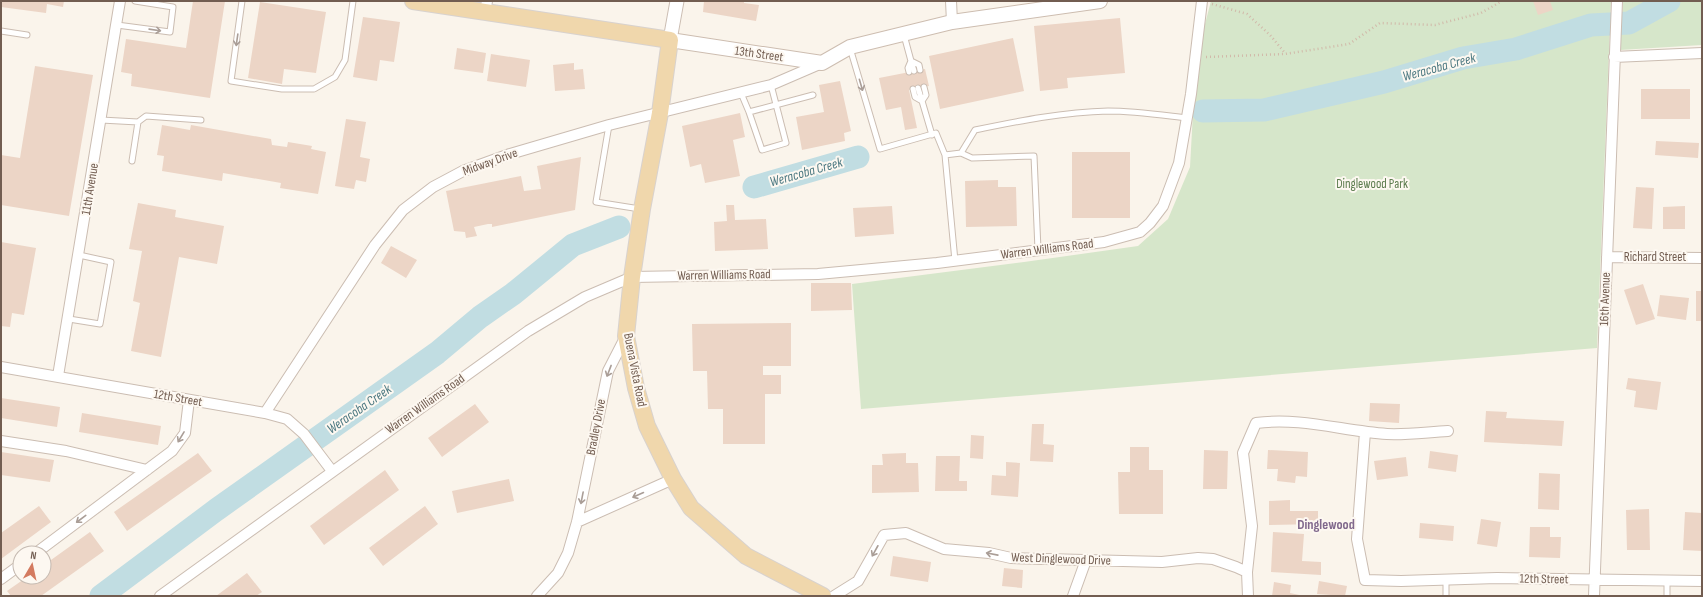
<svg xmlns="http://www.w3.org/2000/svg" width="1703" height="597" font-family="'Sofia Sans Condensed',sans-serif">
  <rect width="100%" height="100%" fill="#faf4eb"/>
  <path fill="#d6e6ca" d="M1211,1h400l-14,347 -736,61 -9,-125 172,-22 114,-16 30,-27 22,-52 6,-109z
    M1623,1h79v44l-82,5z"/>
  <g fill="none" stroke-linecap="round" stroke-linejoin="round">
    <path stroke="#c1dde2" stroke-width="23" d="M1203,111l61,-1 120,-28 79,-24 53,-9 75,-24 38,-2 40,-22
      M754,187l104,-30
      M101,596l115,-86 221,-157 43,-36 33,-23 60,-49 46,-18"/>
  </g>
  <path fill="#ecd5c6" d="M1,1h63l-1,6 -16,-3 -1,9 -45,-6z
    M193,1h32l-15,97 -79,-12 1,-12 -11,-2 5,-33 60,9z
    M704,1h40v2l15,2 -3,16 -53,-9z
    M1533,1h17l3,9 -15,5z
    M260,2l66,10 -10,61 -32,-4 -2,15 -34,-6z
    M363,17l37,5 -6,40 -14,-2 -3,21 -24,-4z
    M1120,18l5,55 -58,5 1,10 -28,3 -6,-65z
    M1013,38l11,53 -84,18 -11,-53z
    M457,48l29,5 -3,20 -29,-4z
    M491,54l39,6 -4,27 -39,-6z
    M574,63v7l9,-1 2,20 -30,2 -2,-26z
    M35,66l58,9 -24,141 -68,-11v-50l19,3z
    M925,69l4,17 -20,4 8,38 -12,2 -4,-23 -15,3 -7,-32z
    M840,81l11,50 -7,2 1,8 -43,9 -6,-33 28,-5 -5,-27z
    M1641,89h49v30h-49z
    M740,113l5,24 -12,3 7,36 -35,7 -4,-19 -11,3 -8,-41z
    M346,119l20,3 -6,35 10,2 -4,23 -10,-2 -2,9 -19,-3z
    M162,125l28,5 1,-5 80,14 1,6 15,2 1,-5 24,4 -1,3 15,3 -8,42 -38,-6 1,-5 -58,-10 -1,8 -60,-10 2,-15 -7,-1z
    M1656,141l43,2 -1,15 -43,-3z
    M1072,152h58v66h-58z
    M581,157l-6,53 -83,17v-3h-4l-14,3 3,9 -11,2 -1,-6 -11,-1 -8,-40 75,-15 3,15 17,-2 -4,-23z
    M998,180v7h18l1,39 -51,1 -1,-46z
    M1636,187l18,1 -2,41 -19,-1z
    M138,203l38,7 -1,7 49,9 -7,38 -38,-7 -18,100 -30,-6 9,-48 -7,-2 9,-50 -13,-2z
    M726,205h8l1,15 31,-1 2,30 -53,2 -1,-29 13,-1z
    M892,206l2,28 -39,3 -2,-29z
    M1685,206v23h-22v-22z
    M1,242l35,6 -12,67 -12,-2 -2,14 -9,-1z
    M391,246l26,14 -11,18 -25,-15z
    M811,283h40l1,27 -41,1z
    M1643,284l12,35 -19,6 -12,-35z
    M1696,291h6v30h-6z
    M1660,295l29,3 -3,22 -29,-4z
    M791,323v43h-28v9h18v19h-16v50h-42v-35h-15l-1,-38h-14l-1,-47z
    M1628,378l33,4 -4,28 -23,-3 2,-16 -10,-2z
    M1,398l59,9 -3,20 -56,-9z
    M1370,403l30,1 -1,19 -30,-2z
    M475,404l14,18 -47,35 -14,-19z
    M1486,411l21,1 -1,6 58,3 -2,25 -78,-4z
    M82,413l79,13 -3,19 -79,-13z
    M1032,424h12l-1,20 11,1 -1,17 -23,-1z
    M971,435l13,1 -1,23 -13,-1z
    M1130,447h19v23h14v44h-44l-1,-42h12z
    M1204,450l24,1 -1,38h-24z
    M1268,450l40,2 -1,25 -11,-1 -1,7 -18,-2 1,-12h-11z
    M1430,451l28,4 -2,17 -28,-4z
    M1,452l53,8 -4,22 -49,-7z
    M198,453l14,18 -85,60 -13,-19z
    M906,453v10h12l1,29 -47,1v-28h11l-1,-11z
    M936,456h24l-1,25h8v10h-32z
    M1406,457l2,19 -31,4 -3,-19z
    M1006,462l14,1 -2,34 -27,-2 1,-20 14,1z
    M385,470l14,20 -75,55 -14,-19z
    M1539,473l21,1 -1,36 -21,-1z
    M509,479l5,22 -57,12 -5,-22z
    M1290,500v11h28v13l-49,1v-24z
    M39,506l12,16 -50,37v-26z
    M425,506l13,18 -55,42 -14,-18z
    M1649,509l1,41h-23l-1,-40z
    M1685,512l17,1v38l-19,-1z
    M1481,519l20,3 -4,25 -20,-3z
    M1420,523l34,3 -1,15 -34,-3z
    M1530,527h20v10h11l-1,21 -31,-1z
    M90,532l14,19 -63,45h-30l-4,-5 20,-14h17v-12z
    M1273,532l31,2 -2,27 19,1v13l-50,-3z
    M893,556l38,6 -3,20 -38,-6z
    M1004,568l19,2 -1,18 -20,-2z
    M247,573l15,19 -6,4h-40z
    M1319,581l28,5 -2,10 -28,-2z
    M1274,582l17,3 -1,8 14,3h-32z"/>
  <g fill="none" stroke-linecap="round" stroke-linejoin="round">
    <defs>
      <path id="service" d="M242,1l-11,80 51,8h32l21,-12 10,-17 8,-59
        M117,25l53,7 3,-25 -38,-6
        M1,31l26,4
        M904,35l7,26 -3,7 1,4
        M850,48l30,101 56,-16 9,22 10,106
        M911,61l8,4 1,5
        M911,61l3,10
        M771,85l15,58 -24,7 -13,-38 64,-17
        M918,88l4,13
        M913,89l2,8 7,4 10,34
        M741,93l8,19
        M922,101l4,-6 -2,-8
        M101,120l37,2 -6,39
        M138,122l8,-6 55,4
        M609,125l-13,77 44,7
        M961,153l11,5 62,-2 4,94
        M945,155l16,-2 14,-23c44,-9 88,-18 133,-19 26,0 53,4 79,7
        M69,319l31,5 11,-62 -32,-7
        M1446,596v-17
        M1667,596v-16"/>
      <path id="minor" d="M951,1l1,21
        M485,12l2,-11
        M1614,57l88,-4
        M1607,257l95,1
        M1,367l264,46 22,6 17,15 28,37
        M58,376l62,-375
        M265,413l110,-168 28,-35 30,-23 30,-16 47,-17 99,-29 162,-40 51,-22
        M1365,432l-8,107 8,41 36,1 96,-3 205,3
        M1,441l65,10 81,19
        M577,522l96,-43
        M36,553l136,-102 13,-18 4,-33
        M1,579l19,-14
        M160,596l368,-265 57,-34 47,-20 186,-3 119,-11 167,-21 36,-10 10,-9 13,-17 16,-43 12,-69 11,-93
        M537,596l21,-23 10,-20 9,-31 31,-151 18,-35
        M834,596l24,-15 26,-46 22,-2 38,16 45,4 22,5 151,4 36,-4 15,1 23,8 11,5
        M1073,596l13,-36
        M1248,596l-1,-24 5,-46 -9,-73 13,-30c45,-6 87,8 131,11 20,1 41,-2 61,-3
        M1594,596l23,-595"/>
      <path id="tertiary" d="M670,40l7,-39"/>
      <path id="secondary" d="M670,40l152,23 28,-16 102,-25 148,-21"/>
      <path id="primary" d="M413,1l257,39 -10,73 -18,96 -10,68 -6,59 10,52 11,38 26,53 18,29 55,48 77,40"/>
    </defs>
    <use href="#service" stroke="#cbbdb2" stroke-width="7"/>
    <use href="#minor" stroke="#cbbdb2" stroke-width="12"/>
    <use href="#tertiary" stroke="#cbbdb2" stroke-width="15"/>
    <use href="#secondary" stroke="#cdbdb0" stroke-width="16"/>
    <use href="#primary" stroke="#d8d2ce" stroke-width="18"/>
    <path stroke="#d1b9a9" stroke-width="2.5" stroke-dasharray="1 3" stroke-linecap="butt" d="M1212,4l35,10 23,21 15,18
      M1206,57l79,-3 64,-10 31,-21 55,2 46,-12 21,-12"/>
    <use href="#service" stroke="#fff" stroke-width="5"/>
    <use href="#minor" stroke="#fff" stroke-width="10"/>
    <use href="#tertiary" stroke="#fff" stroke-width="13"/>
    <use href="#secondary" stroke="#fff" stroke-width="14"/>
    <use href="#primary" stroke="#f0d7ac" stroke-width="16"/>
  </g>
  <defs><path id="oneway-shaft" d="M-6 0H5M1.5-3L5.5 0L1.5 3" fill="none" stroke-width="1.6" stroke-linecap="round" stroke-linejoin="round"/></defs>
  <g stroke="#aa9e97">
    <use href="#oneway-shaft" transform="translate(155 30) rotate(8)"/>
    <use href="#oneway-shaft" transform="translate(237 40) rotate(98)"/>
    <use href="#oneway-shaft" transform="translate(861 85) rotate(74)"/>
    <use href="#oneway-shaft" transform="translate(609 371) rotate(111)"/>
    <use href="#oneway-shaft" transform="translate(181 437) rotate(121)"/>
    <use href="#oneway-shaft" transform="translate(638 495) rotate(156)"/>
    <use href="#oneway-shaft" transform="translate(582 498) rotate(101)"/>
    <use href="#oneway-shaft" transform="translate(81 519) rotate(143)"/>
    <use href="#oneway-shaft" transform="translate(875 551) rotate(119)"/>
    <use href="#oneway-shaft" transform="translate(992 554) rotate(-169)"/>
  </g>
  <g text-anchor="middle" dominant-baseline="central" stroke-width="4" stroke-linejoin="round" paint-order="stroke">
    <g font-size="13" fill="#725d51" stroke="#fdf8f1">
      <text transform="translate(759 54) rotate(8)">13th Street</text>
      <text transform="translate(490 162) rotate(-20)">Midway Drive</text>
      <text transform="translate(90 189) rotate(-81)">11th Avenue</text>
      <text transform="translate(1047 249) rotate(-7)">Warren Williams Road</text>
      <text x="1655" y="257">Richard Street</text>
      <text transform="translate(724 275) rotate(-1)">Warren Williams Road</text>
      <text transform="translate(1605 299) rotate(-88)">16th Avenue</text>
      <text transform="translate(635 370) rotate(79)">Buena Vista Road</text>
      <text transform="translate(178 398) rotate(10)">12th Street</text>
      <text transform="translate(425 404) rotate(-35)">Warren Williams Road</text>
      <text transform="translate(596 427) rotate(-79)">Bradley Drive</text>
      <text transform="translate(1061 559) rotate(2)">West Dinglewood Drive</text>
      <text transform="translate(1544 579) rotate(1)">12th Street</text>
    </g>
    <g font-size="13" fill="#5b7b4d" stroke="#fdf8f1">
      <text x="1372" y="184">Dinglewood Park</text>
    </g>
    <g font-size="14" font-style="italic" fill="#4d7982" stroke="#fdf8f1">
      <text transform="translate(1439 67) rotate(-15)">Weracoba Creek</text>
      <text transform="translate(806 172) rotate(-16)">Weracoba Creek</text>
      <text transform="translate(359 409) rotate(-35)">Weracoba Creek</text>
    </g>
    <g font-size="14" font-weight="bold" fill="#81698d" stroke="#fdf8f1">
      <text x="1326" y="524">Dinglewood</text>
    </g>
  </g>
  <rect width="1703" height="597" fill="none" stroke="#725d51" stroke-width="4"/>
  <g transform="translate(32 565) rotate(9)"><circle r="19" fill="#fdf8f1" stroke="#c5bab1"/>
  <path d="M0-3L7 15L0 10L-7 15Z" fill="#d47b60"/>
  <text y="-6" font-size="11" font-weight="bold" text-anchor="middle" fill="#725d51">N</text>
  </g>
</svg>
